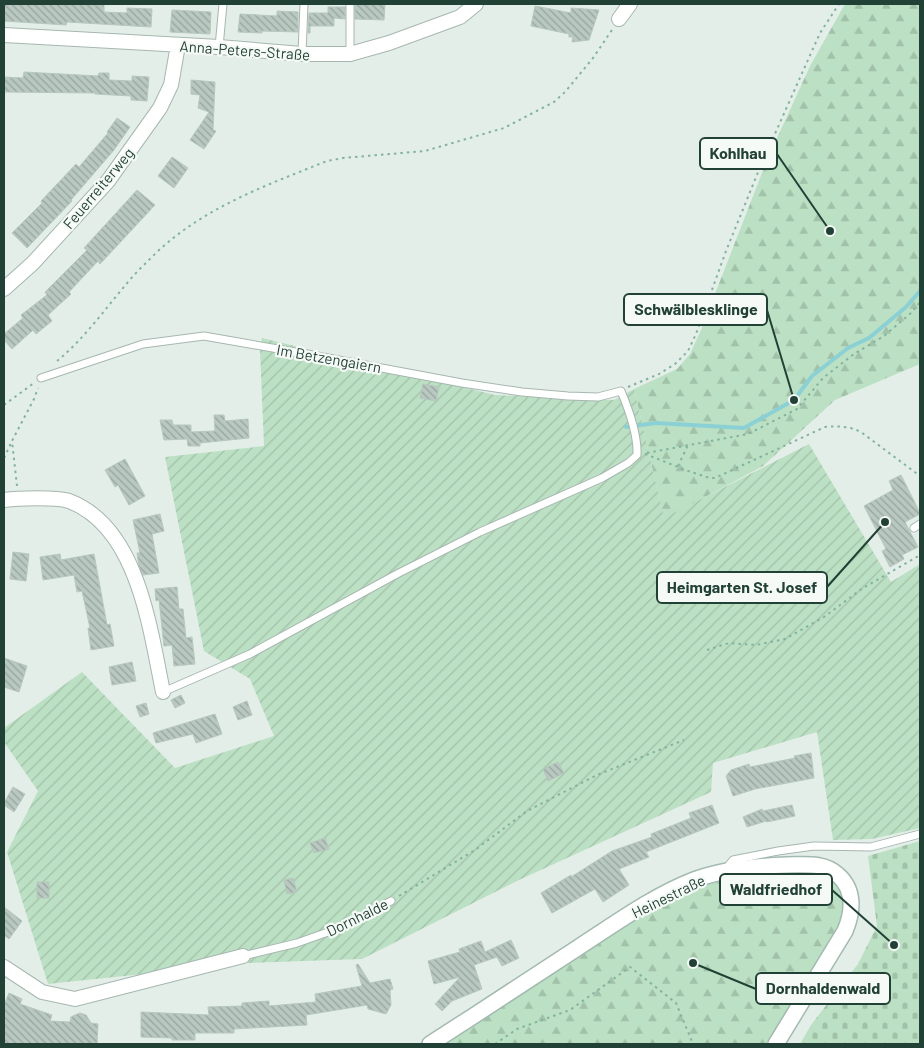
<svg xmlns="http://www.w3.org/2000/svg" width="924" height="1048" font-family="Barlow,sans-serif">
  <defs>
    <pattern id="forest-firs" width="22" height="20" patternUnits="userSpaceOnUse" patternTransform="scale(1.25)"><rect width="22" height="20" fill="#bce0c3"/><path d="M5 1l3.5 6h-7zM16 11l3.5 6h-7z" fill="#a1c1a8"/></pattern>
    <pattern id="cemetery-stones" width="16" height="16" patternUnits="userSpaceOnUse" patternTransform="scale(1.25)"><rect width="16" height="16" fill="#bce0c3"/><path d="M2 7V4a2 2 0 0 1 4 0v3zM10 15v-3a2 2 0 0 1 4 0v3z" fill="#a1c1a8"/></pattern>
    <pattern id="garden-furrows" width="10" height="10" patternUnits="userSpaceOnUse" patternTransform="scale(1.25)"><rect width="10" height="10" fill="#bce0c3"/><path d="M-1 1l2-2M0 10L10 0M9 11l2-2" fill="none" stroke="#a1c1a8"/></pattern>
    <pattern id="building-back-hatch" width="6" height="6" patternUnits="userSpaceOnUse" patternTransform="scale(1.25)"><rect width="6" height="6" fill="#b9c9c1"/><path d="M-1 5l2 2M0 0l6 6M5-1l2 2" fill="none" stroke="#96a59e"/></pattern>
  </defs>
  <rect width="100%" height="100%" fill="#e4eee9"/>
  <path fill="url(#forest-firs)" d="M845,4h75v360l-85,36 -72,66 -99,53 -30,-130 43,-20 13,-15 11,-24 66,-170 43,-94z
    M829,869l23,38 -76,137h-329l174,-125 103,-47z"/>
  <path fill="url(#cemetery-stones)" d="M920,841v203h-120l11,-19 47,-61 19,-38 -9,-70z"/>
  <path fill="url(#garden-furrows)" d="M262,338l233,57 119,5 20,-11 30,129 145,-74 82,138 29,-18v264l-48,11 -39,1 -16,-108 -104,31 -2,29 -192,88 -157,79 -114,4 -200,21 -41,-132 31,-61 -34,-49v-14l78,-56 93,96 99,-32 -24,-57 -46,-28 -39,-194 99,-11 -4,-96z"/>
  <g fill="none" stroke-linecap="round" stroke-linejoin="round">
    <path stroke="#8ad0d5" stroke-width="4" d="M626,427l30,-4 88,5 50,-28 18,-24 36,-28 21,-10 37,-31 14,-16"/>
  </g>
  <path fill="url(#building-back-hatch)" stroke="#b6c8bf" d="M4,4l100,1v7l23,1v-5l25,1 -1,18 -84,-5 -1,3 -62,-4z
    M355,4h30l-1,16 -29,-1z
    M535,6l36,7v-5l28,2 -10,30 -17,2 1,-5h-4v-3l-38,-8z
    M328,7h17v12l-11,-1v8h-24v7h-2l1,-20h19z
    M172,10l39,2 -1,22 -40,-2z
    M277,11l21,1v20l-36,-1v2l-24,-1 2,-18 37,2z
    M24,72l74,4 1,-3h10v7l23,1v-5l17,1 -2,24 -16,-1v-4l-36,-2v-1l-91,-1v-15l19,1z
    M191,80l24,2 -2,48 3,1 -12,18 -14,-9 19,-28 -11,-4 2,-13 -9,-1z
    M117,118l13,9 -16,23 -43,50 1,1 -45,47 -15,-15 30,-30 -1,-2 35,-37 3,3 29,-34 -1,-1z
    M172,157l16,11 -14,20 -16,-12z
    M137,190l18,15 -55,59 -2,-3 -29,31 2,2 -23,21 4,6 -16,13 -3,-4 -21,19 -8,-9v-6l19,-16 -2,-3 26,-20 -2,-3 42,-42 -3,-2z
    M423,384l16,3 -3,14 -16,-3z
    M214,415h10l1,6 23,-2 1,19 -49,5v3h-12l-1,-7 -23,1 -4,-20h12l1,5h18v7l24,-1z
    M125,459l20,37 -16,9 -11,-20 -3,2 -10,-17z
    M901,475l19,38v1l-15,8 13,25 -16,8 2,4 -14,8 -8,-16 4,-2 -22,-43 29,-16 -4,-9z
    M160,514l4,17 -12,3 7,39 -16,2 -4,-9 -2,-13h3l-7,-33z
    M13,552l16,2 -3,27 -16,-2z
    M60,554l1,6 33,-6 13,71 3,-1 4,22 -23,4 -3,-22h2l-8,-37 -5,1 -3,-17 -31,5 -3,-23z
    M177,587l2,22h4l3,29 6,-1 3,27 -21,2 -2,-21 -8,1 -5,-46 -3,1 -1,-12z
    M4,658l23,8 -8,26 -15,-5z
    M132,662l4,19 -24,4 -3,-18z
    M181,695l4,8 -10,5 -4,-8z
    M247,701l5,14 -14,5 -5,-13z
    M146,703l3,11 -9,3 -4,-11z
    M215,714l7,20 -26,9 -3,-9 -37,9 -3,-10z
    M811,753l3,25 -59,11 -22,7 -7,-20 5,-6 18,-6 1,3 45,-9 -1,-2z
    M558,762l6,11 -16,8 -5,-12z
    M13,787l12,7 -11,18 -10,-7v-2z
    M712,805l7,18 -73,29 3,5 -30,12 10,16 -26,17 -8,-13 -43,24 -11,-20 30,-18v2l41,-26 40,-14 -1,-3 40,-16 -2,-5z
    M792,805l3,11 -28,6 -1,-1 -19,6 -4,-10 19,-8 1,2z
    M325,838l4,11 -15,4 -4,-10z
    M293,878l4,14 -10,2 -3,-14z
    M37,882h12v16h-12z
    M4,907l18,14 -13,18 -5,-4z
    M511,940l8,18 -17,8 -5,-9 -23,8 8,24 -30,12 -10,10 -7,-7 25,-27 -26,7 -6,-23 32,-9 -1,-3 22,-8 4,11z
    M358,964l12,19 20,-4 3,10 -3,1 1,15 -5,9 -18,-5 -1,-4 -61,10 1,10 -73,4v4h-39v7h-23v-2l-31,-1v-25l68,3 -1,-8 34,-1v-3l27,-2v5l47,-4 -1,-8 47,-8 -6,-21z
    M9,993l13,6 -2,5 32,11 -2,6 20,1 1,-5 4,-2 5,-2 6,2 5,8 7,1 -1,20h-93v-39z"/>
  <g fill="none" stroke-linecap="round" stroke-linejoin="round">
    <defs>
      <path id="lane" d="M350,4v50
        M219,47l4,-43
        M302,54l2,-50
        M41,378l102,-34 61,-8 108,19 150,28 60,9 46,4 30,1 23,-6c8,19 17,43 16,64l-9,8 -26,15 -122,54 -83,42 -147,80 -87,38
        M914,528l6,-4
        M725,870l8,-10 45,-9 36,-5 57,1 49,-13
        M243,956l54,-13 48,-17 46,-25"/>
      <path id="street" d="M619,19l11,-15
        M4,35l215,12 83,7h48l39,-11 71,-26 16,-13
        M4,289l29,-26 75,-82 52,-73 11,-23 7,-40
        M4,500c14,-2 52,-3 65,1 69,26 81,128 94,191
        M4,967l38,25 33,7 168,-43"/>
      <path id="secondary" d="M430,1044c50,-32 100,-65 149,-97 37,-24 74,-51 115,-67 29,-11 63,-14 93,-15 18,0 37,-3 51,10 17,15 15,37 7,56l-69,113"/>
    </defs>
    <use href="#lane" stroke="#a6b7b0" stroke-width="9"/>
    <use href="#street" stroke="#a6b7b0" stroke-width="16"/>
    <use href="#secondary" stroke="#a2bab0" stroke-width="18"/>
    <path stroke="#83b3a0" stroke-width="2" stroke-dasharray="2.5 4" stroke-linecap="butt" d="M57,361c27,-22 48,-52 71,-79 9,-11 19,-20 29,-30 48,-45 110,-67 170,-91l16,-3 82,-7 79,-23 50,-26 11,-10 28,-34 19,-28
      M628,387l31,-13 16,-10 13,-13 8,-17 30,-83 35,-86 59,-132 19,-29
      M4,405l30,-22
      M647,453l101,-19 49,-25 26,-31 31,-24 30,-18 27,-23 9,-11
      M645,454l46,18 19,6h5l110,-51c13,-1 24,-1 36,5l59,44
      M4,458l8,-17
      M678,466l10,-21
      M17,486l-5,-45 22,-42 4,-11
      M707,650l22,-7 27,2 29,-6 39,-22 39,-29 57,-33
      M399,896l76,-46 52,-39 70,-36 87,-35
      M495,1044l22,-15 53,-19 60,-43 46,36 17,41"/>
    <use href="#lane" stroke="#fff" stroke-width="7"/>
    <use href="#street" stroke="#fff" stroke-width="14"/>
    <use href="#secondary" stroke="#fff" stroke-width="15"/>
  </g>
  <g text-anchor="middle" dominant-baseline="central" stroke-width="4.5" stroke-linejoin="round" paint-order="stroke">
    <g font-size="15" fill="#224136" stroke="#f5faf7">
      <text transform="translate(245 50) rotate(4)">Anna-Peters-Straße</text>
      <text transform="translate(98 188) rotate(-50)">Feuerreiterweg</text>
      <text transform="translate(329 358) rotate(10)">Im Betzengaiern</text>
      <text transform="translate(668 896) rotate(-26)">Heinestraße</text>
      <text transform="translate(357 917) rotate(-26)">Dornhalde</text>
    </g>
  </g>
  <path fill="none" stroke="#224136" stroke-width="2" d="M830 231L777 154M794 400L767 310M885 522L827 587M894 945L832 890M693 963L756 989"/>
  <g fill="#224136" stroke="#f5faf7" stroke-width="2">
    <circle cx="830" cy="231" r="5"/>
    <circle cx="794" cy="400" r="5"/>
    <circle cx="885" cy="522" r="5"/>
    <circle cx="894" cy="945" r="5"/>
    <circle cx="693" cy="963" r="5"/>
  </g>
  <g fill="#f5faf7" stroke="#224136" stroke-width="2">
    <rect x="700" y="138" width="77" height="31" rx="5"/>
    <rect x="624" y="294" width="143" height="31" rx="5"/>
    <rect x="657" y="572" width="170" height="31" rx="5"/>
    <rect x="720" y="874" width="112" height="31" rx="5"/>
    <rect x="756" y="973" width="134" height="31" rx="5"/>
  </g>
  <g font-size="16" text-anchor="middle" font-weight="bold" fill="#224136">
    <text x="738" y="159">Kohlhau</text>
    <text x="696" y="315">Schwälblesklinge</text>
    <text x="742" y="593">Heimgarten St. Josef</text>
    <text x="776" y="895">Waldfriedhof</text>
    <text x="823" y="994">Dornhaldenwald</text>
  </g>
  <rect width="924" height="1048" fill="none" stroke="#224136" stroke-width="10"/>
</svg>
